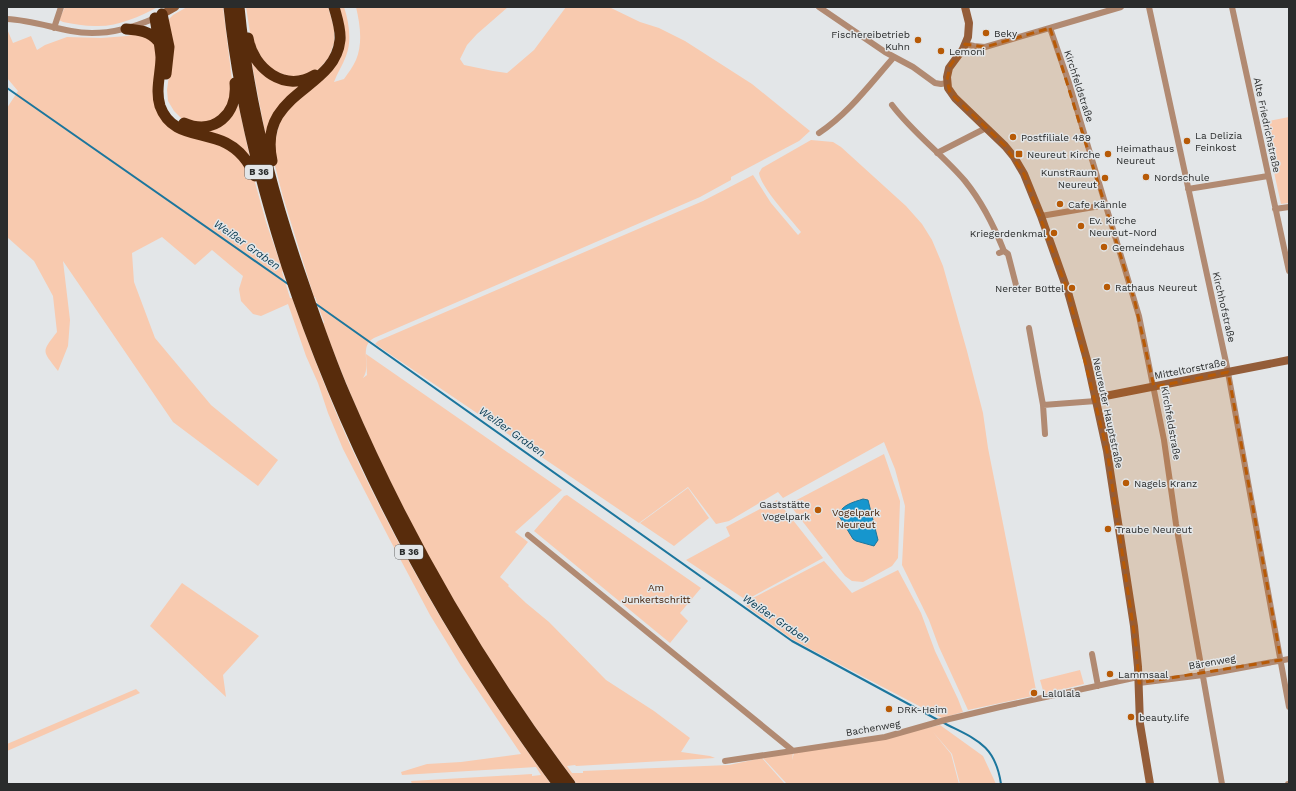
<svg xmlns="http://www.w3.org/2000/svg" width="1296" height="791" font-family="'Work Sans',sans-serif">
  <rect width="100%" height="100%" fill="#e3e6e8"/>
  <path fill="#f8caaf" d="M65,7h93c-19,10 -41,20 -63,19 -11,0 -21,-2 -32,-4l-4,-2z
    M187,7h36l10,81 -4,20 -23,17 -24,-6 -8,-8 -6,-10 -1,-11 3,-22 -1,-49 4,-4z
    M246,7h82l6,21v15l-5,14 -9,11 -6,5 -17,6 -29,-10 -17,-30z
    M336,7h8c5,15 8,34 2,49 -3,9 -9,17 -12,26l10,-3c4,-6 9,-12 12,-19 7,-17 4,-36 0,-53h152l-31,27 -10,11 -7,14 4,6 29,6 14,2 27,-23 32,-43h43l31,15 19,6 26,13 67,43 58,47 -11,10 -68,36v3l-31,17 -326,141c-16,9 -2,28 -11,40l4,-3 -1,-21 196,136 -47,42 13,10 -28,35 9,8 -1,1 18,17 23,19 57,58 48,31 36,27 -9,14 29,4 5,2 -139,8 -1,-1 -8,1 5,7h11v-2l146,-6 33,-7 23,26h-208c-107,-140 -193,-295 -254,-460l1,-2 -9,-25h-1l-31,-100 -8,-31 -2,-18 9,-34 52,-50z
    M160,25l2,2c2,10 5,20 4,30 -2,27 -12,56 20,70 14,7 33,2 42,-9 4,-5 6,-12 10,-15l12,55c-8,-9 -19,-17 -30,-21 -29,-9 -56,-7 -59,-45 -1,-11 3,-22 3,-34 0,-11 -5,-22 -4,-33z
    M7,29l6,14 18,-7 6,14 8,-5 22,-8 34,1 26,-2 12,-3 15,7 9,76 66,31 25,32 12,43 17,49 -1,1 8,26h2c18,50 37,100 59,149 55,119 122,231 200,337h-139l-1,-3 121,-7v2l9,-1 -5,-8 -134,8 -1,-3 26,-8 34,-2 60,-8 -61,-90 -30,-49 -40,-75 -47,-91 -15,-36 -10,-30 -12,-27 -18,-52 -27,12 -8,-2 -12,-13 -2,-12 4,-13 -31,-26 -17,15 -33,-28 -30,16 2,29 21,56 56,67 67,55 -20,26 -85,-64 -110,-161 7,59 -2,26 -10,25c-16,-21 -17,-18 -1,-39l-4,-36 -19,-35 -27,-24v-129l11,-17 -11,-13z
    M251,59l5,5 47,19 -36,60z
    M1289,117v86l-8,1 -18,-82z
    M811,140l22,2 8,5 65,59 16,18 10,16 11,26 24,85 16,62 5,35 49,247 -69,15 -29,-63 -10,-27 -27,-55 3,-59 -10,-37 -11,-27 -101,56 -5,-6 -49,29 -13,3 -28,-37 -49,36 -264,-179 3,-3 325,-140 50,-26 18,28 27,32 3,-3c-10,-13 -40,-44 -42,-59l3,-5z
    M884,454l16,47 -2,57 -6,8 -29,16 -11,-1 -7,-5 -56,-72z
    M688,488l21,30 -35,28 -34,-23z
    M567,495l134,93 -21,25 8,8 -18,22 -136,-112 30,-35z
    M777,500l46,58 -77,42 -60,-40 44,-24 -4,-9z
    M824,561l28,32 46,-23 23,43 14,38 23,48 5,13 -21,6 -149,-78 -47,-34 5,-7z
    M182,583l77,53 -36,39 3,22 -76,-71z
    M1080,670l4,14 -40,10 -4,-14z
    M136,689l4,4 -133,58v-7z
    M940,725l43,31 13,28h-36l-8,-30 -19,-22 18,22 8,30h-172l-24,-26 30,-5 -1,7 2,-7 45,-7v3v-3l22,-3 2,4 -2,-4z"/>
  <path fill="#1696ce" stroke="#1c769d" d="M863,499l5,1 10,40 -4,6 -18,-5 -3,-2 -14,-23c1,-11 15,-14 24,-17z"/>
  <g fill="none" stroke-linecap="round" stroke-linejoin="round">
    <path stroke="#1c769d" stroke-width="2" d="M7,88l281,196
      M316,304l476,337 146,79
      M942,722c32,17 53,21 59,62"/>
    <path stroke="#b18a72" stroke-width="6" d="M819,7l66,45 28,15 22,16 6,1 6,-1
      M1149,7l78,360 62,340
      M1232,7l57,264
      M7,19c22,1 43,8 64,12 29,6 57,-1 84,-13
      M54,28l7,-21
      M1050,28l19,55 70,233 25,124 12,84 46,260
      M965,44l9,2 11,1 136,-40
      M892,105c21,28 50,49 73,76 17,21 29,45 39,70l-5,2
      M819,133c30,-20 51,-49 75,-76
      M937,153l49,-25
      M1188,189l80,-13
      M1275,209l14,-2
      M1041,216l65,-11
      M1004,251l4,3 8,31
      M1029,328l14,77
      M1045,434l-2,-29 53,-4
      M528,535l264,215
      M1092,654l6,32
      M1139,683l64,-8 86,-16
      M725,761l160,-24 60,-17 55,-13 138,-30
      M1288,784h1"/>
    <path stroke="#945d39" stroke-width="8" d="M965,7l4,16 -1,14 -5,12 -14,19 -2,9 1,11 7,10 50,48 9,11 10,17 17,42 27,76 19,68 20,91 27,175 4,41 2,57 10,60
      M159,16l16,-9
      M1095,398l194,-38"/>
    <path stroke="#582c0c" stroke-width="11" d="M229,7c9,88 31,175 58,259 62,187 154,360 271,518
      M239,7c9,94 33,187 64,275 13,38 26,76 42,113 59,138 134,269 225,389
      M162,14l7,33 -3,27
      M155,18c2,13 5,26 6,39 0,16 -6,33 -1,49 11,31 42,25 66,37 14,7 23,19 29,33
      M126,29c13,1 24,2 32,12
      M248,38c5,31 37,55 67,37
      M184,123c30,13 54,-9 51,-40
      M272,161c-15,-70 63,-70 68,-121 1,-11 -3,-22 -6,-33"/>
  </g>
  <path fill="#b75a06" fill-opacity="0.2" stroke="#b75a06" stroke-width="3" stroke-dasharray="8 5" stroke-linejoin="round" d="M1050,28l85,274 19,85 74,-15 53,288 -142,23 -3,-37 -29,-195 -39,-159 -44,-118 -19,-28 -55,-53 -3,-13 3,-14 15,-22 20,3z"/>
  <g fill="#b75a06" stroke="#e3e6e8" stroke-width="1.5">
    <circle cx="986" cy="33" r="4"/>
    <circle cx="918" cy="40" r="4"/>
    <circle cx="941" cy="51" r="4"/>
    <circle cx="1013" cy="137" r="4"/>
    <circle cx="1187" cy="141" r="4"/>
    <rect x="1015" y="150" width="8" height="8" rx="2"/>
    <circle cx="1108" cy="154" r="4"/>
    <circle cx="1146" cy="177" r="4"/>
    <circle cx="1105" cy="178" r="4"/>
    <circle cx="1060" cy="204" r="4"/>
    <circle cx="1081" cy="226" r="4"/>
    <circle cx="1054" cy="233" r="4"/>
    <circle cx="1104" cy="247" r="4"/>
    <circle cx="1107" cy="287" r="4"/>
    <circle cx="1072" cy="288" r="4"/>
    <circle cx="1126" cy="483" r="4"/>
    <circle cx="818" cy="510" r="4"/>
    <circle cx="1108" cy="529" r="4"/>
    <circle cx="1110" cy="674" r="4"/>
    <circle cx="1034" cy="693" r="4"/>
    <circle cx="889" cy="709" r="4"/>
    <circle cx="1131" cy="717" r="4"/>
  </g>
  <g text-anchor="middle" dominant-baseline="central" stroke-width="3" stroke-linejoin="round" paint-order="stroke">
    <g fill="#e3e6e8" stroke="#626464" stroke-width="1">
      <rect x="245" y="165" width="28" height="14" rx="3"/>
      <rect x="395" y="545" width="28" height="14" rx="3"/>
    </g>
    <g font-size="9" font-weight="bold" fill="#2a2c2c">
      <text x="259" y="172">B 36</text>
      <text x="409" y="552">B 36</text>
    </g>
    <g font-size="10" fill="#2a2c2c" stroke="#e3e6e8" text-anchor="start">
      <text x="994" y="33">Beky</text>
      <text x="910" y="34" text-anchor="end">Fischereibetrieb<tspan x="910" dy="12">Kuhn</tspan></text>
      <text x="949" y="51">Lemoni</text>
      <text x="1195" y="135">La Delizia<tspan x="1195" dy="12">Feinkost</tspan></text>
      <text x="1021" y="137">Postfiliale 489</text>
      <text x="1116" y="148">Heimathaus<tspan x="1116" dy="12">Neureut</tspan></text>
      <text x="1027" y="154">Neureut Kirche</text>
      <text x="1097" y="172" text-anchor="end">KunstRaum<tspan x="1097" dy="12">Neureut</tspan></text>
      <text x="1154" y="177">Nordschule</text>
      <text x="1068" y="204">Cafe Kännle</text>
      <text x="1089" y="220">Ev. Kirche<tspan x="1089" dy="12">Neureut-Nord</tspan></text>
      <text x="1046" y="233" text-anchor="end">Kriegerdenkmal</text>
      <text x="1112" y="247">Gemeindehaus</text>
      <text x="1115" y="287">Rathaus Neureut</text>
      <text x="1064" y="288" text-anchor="end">Nereter Büttel</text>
      <text x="1134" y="483">Nagels Kranz</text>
      <text x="810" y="504" text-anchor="end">Gaststätte<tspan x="810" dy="12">Vogelpark</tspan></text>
      <text x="1116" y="529">Traube Neureut</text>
      <text x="1118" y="674">Lammsaal</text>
      <text x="1042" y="693">Lalülala</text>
      <text x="897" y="709">DRK-Heim</text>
      <text x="1139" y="717">beauty.life</text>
    </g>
    <g font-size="10" fill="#2a2c2c" stroke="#e3e6e8">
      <text transform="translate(1079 86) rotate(72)">Kirchfeldstraße</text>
      <text transform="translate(1267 125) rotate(78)">Alte Friedrichstraße</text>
      <text transform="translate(1224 307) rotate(77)">Kirchhofstraße</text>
      <text transform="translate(1190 369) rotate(-11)">Mitteltorstraße</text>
      <text transform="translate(1108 413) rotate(78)">Neureuter Hauptstraße</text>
      <text transform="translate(1171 423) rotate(80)">Kirchfeldstraße</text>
      <text transform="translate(1212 662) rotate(-10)">Bärenweg</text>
      <text transform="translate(873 728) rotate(-10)">Bachenweg</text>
    </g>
    <g font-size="10" fill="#432008" stroke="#e3e6e8">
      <text x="856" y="512">Vogelpark<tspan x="856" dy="12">Neureut</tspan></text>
      <text x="656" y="587">Am<tspan x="656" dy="12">Junkertschritt</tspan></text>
    </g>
    <g font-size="11" font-style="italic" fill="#073950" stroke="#e3e6e8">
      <text transform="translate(247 245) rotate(35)">Weißer Graben</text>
      <text transform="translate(512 432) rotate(35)">Weißer Graben</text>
      <text transform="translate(776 619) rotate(34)">Weißer Graben</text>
    </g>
  </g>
  <rect width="1296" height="791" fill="none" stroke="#2a2c2c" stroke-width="16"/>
</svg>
